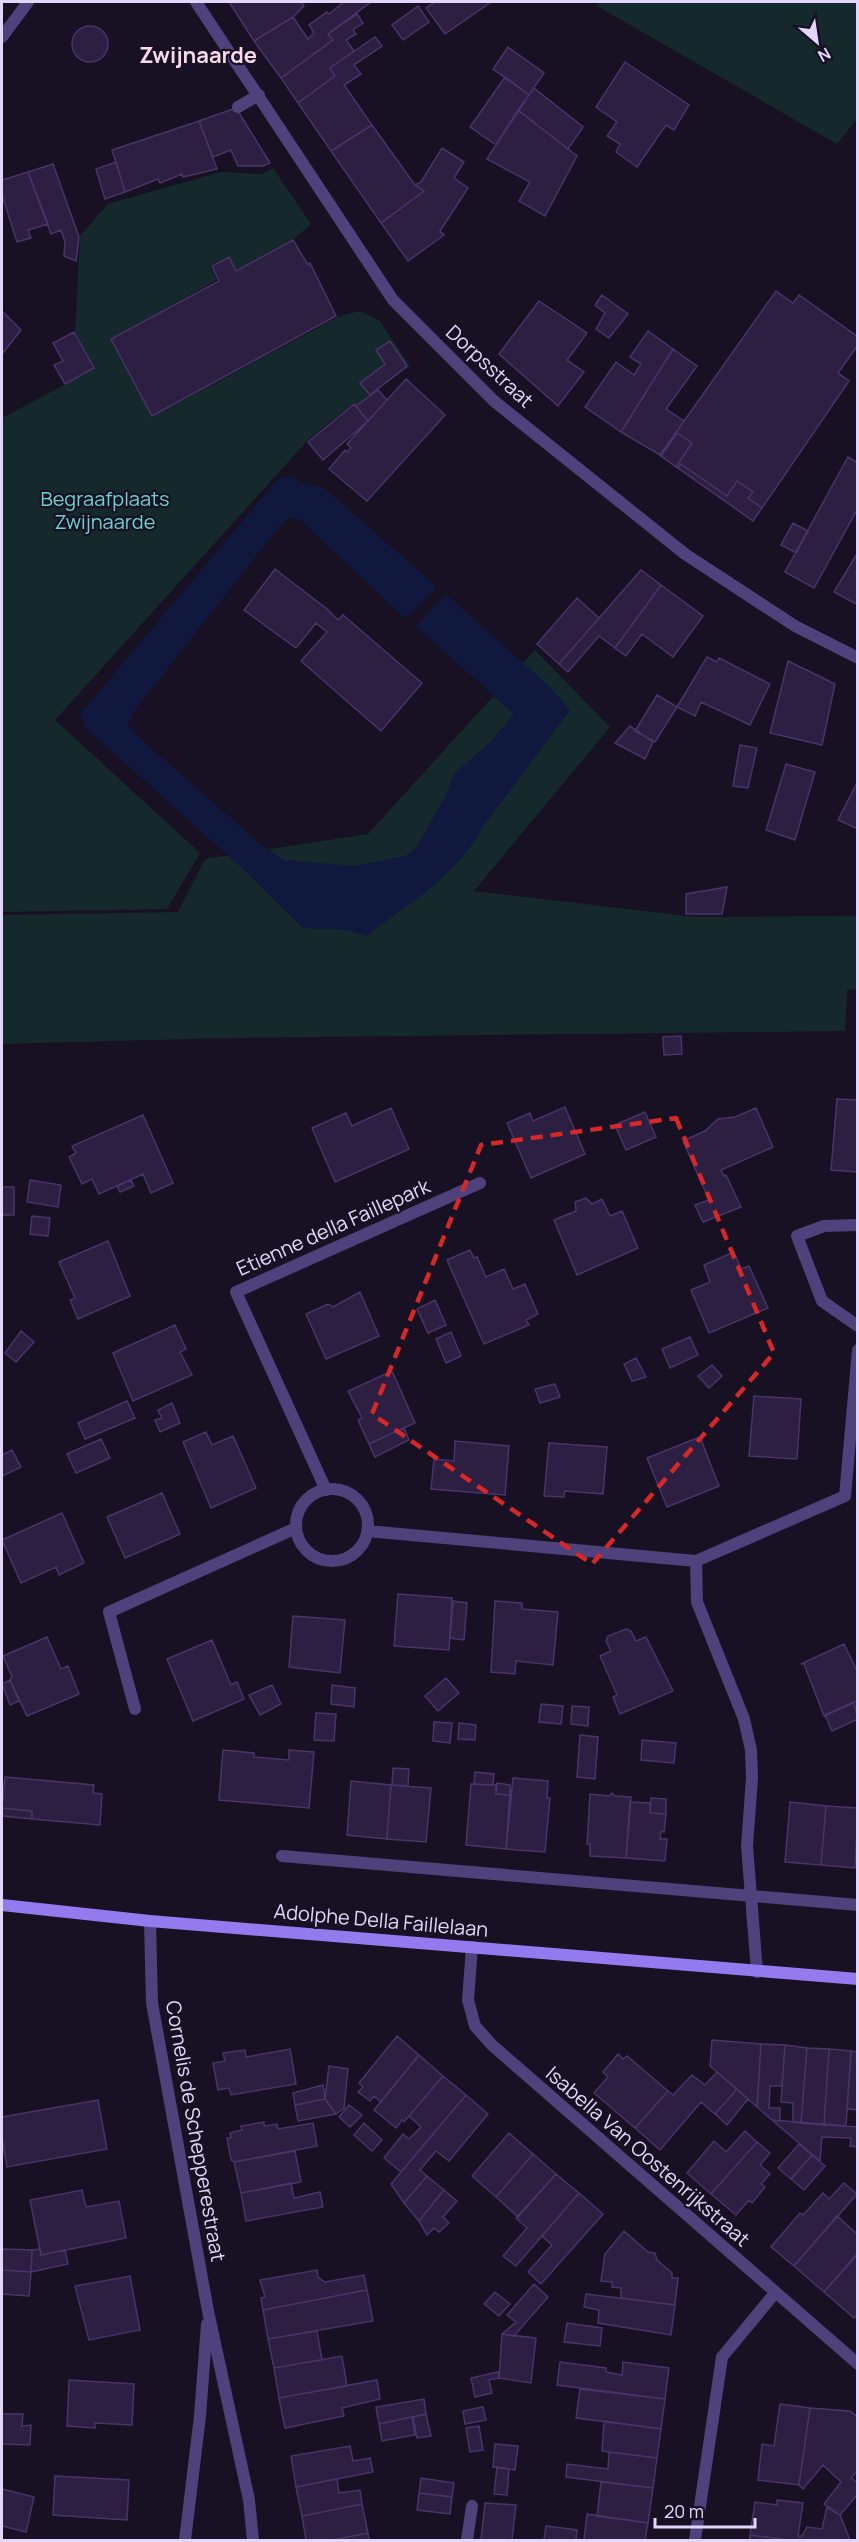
<svg xmlns="http://www.w3.org/2000/svg" width="859" height="2542" font-family="Manrope,sans-serif">
  <rect width="100%" height="100%" fill="#171123"/>
  <path fill="#15282c" d="M600,2h257v117l-20,25 -240,-138z
    M273,168l38,56 -16,14 -59,32 -7,-14 -19,10 7,14 -106,59 41,78 188,-101 20,-5 19,9 31,46 -54,39 -3,-2 -46,38 -252,279 145,133 -33,56 -165,3v-494l92,-49 -19,-37 5,-96 28,-32 113,-32 42,2z
    M535,650l75,77 -136,164 222,26 161,-1v73l-10,1 -2,41 -618,7 -225,6v-129l176,-3 27,-53 163,-25z"/>
  <path fill="#10183d" d="M291,476l13,7 19,4 114,100 -31,32 -106,-99 -9,-3 -10,7 -149,190 -4,9 5,9 125,110 26,18 70,6 51,-10 11,-8 28,-49 10,-25 35,-31 25,-29 -98,-88 30,-32 104,93 20,23 -87,117c-24,46 -75,78 -116,109l-21,-6 -43,-2 -60,-59 -156,-140 -7,-15 198,-235z"/>
  <path fill="#2d1f41" stroke="#49346a" stroke-width="1.5" d="M229,2h72l3,4 -11,11 -39,24z
    M344,2h27l-43,32 5,6 -52,38 -27,-37 39,-24 15,22 6,-6 -5,-8 18,-13 2,2z
    M435,2h56l-46,32 -19,-26z
    M418,6l11,16 -26,18 -11,-15z
    M357,14l6,9 -10,7 3,4 -10,6 8,11 -24,17 5,8 -37,27 -17,-25 52,-38 -5,-6z
    M72 44a18 18 0 1 1 36 0a18 18 0 1 1-36 0Z
    M375,37l7,9 -28,19 7,9 -17,11 28,40 -41,26 -33,-48 37,-27 -5,-8z
    M508,47l36,26 -15,22 -36,-26z
    M625,62l64,43 -15,25 -8,-5 -29,42 -21,-15 4,-8 -13,-8 10,-14 -21,-15z
    M505,77l24,18 -33,50 -26,-18z
    M534,88l49,39 -15,22 -50,-39z
    M236,108l34,55 -7,3h-25l-7,-16 -18,7 -14,-36z
    M518,110l59,46 -32,60 -26,-15 11,-19 -43,-23z
    M199,121l18,48 -34,8 -1,-3 -22,9 -2,-4 -33,13 -13,-42z
    M372,125l43,60 9,6 -43,32 -50,-72z
    M442,148l22,14 -10,16 14,10 -28,43 4,4 -36,26 -27,-38 43,-32 -9,-6 6,-3z
    M116,162l9,30 -20,7 -9,-30z
    M53,164l26,73 -3,24 -12,-5 1,-14 -4,-12 -10,4 -23,-62z
    M28,172l20,52 -20,6 3,8 -14,4 -15,-47v-15z
    M293,240l15,25 2,-2 26,53 -184,100 -41,-77 108,-58 -7,-15 17,-9 7,14z
    M776,291l17,12 6,-8 59,42v8l-20,28 11,8 -87,127 -14,-10 5,-6 -16,-11 -10,15 -46,-32 -3,4 -2,-1 16,-24 -15,-10 -17,22z
    M602,295l26,19 -19,24 -13,-9 9,-16 -10,-8z
    M539,301l48,32 -20,27 17,12 -26,34 -59,-52z
    M2,311l19,19 -19,24z
    M648,331l25,18 -52,83 -36,-25 31,-45 18,13 7,-11 -11,-7z
    M74,332l20,36 -29,16 -11,-19 9,-4 -10,-18z
    M390,341l17,25 -37,29 -10,-12 25,-19 -9,-14z
    M673,349l24,17 -31,43 18,12 -24,34 -39,-23z
    M406,379l39,36 -78,86 -38,-32 16,-19 2,2 4,-4 -4,-4z
    M378,390l9,10 -19,21 -12,-15z
    M354,404l14,17 -45,39 -15,-18z
    M677,433l15,10 -16,24 -15,-11z
    M848,457l10,6v45l-44,80 -29,-16z
    M681,464l46,32 10,-15 16,11 -5,6 14,10 -9,13 -75,-53z
    M793,523l15,8 -12,22 -15,-8z
    M858,552v53l-24,-13z
    M275,569l52,40 11,11 5,-5 79,68 -41,48 -80,-70 26,-29 -11,-9 -20,25 -52,-38z
    M641,570l20,15 -46,63 -16,-12 -31,36 -9,-8z
    M661,585l42,31 -30,41 -31,-23 -16,22 -11,-8z
    M577,598l22,20 -40,46 -22,-20z
    M707,657l10,5 2,-4 51,26 -20,41 -49,-23 -6,14 -18,-9z
    M788,661l47,23 -13,61 -52,-12z
    M657,695l20,12 -22,35 -20,-11z
    M630,726l23,16 -8,17 -30,-16z
    M740,745l17,3 -9,40 -15,-2z
    M786,764l29,8 -20,68 -29,-10z
    M858,781v48l-20,-9z
    M727,887l-5,27h-36v-20z
    M681,1036l1,18 -18,1 -1,-18z
    M837,1099l21,1v72l-27,-2z
    M565,1107l20,47 -54,24 -24,-55 23,-10 3,8z
    M391,1108l18,41 -74,33 -23,-54 34,-15 6,13z
    M756,1108l17,39 -52,23 3,6 2,-1 15,32 -38,15 -8,-17 14,-5 -26,-59 22,-10 13,-12 17,-2z
    M645,1112l11,25 -30,13 -11,-25z
    M143,1115l30,68 -22,10 -8,-19 -44,20 -7,-15 -10,5 -13,-27 7,-4 -4,-7z
    M30,1180l31,5 -3,22 -31,-5z
    M131,1180l3,6 -14,6 -3,-6z
    M2,1187h12v28h-12z
    M586,1198l6,6 10,-5 8,17 12,-5 16,37 -61,27 -23,-55 22,-9 -1,-9z
    M32,1216l18,2 -2,18 -18,-2z
    M108,1241l22,55 -52,23 -8,-19 5,-2 -16,-36z
    M470,1250l4,8 3,-1 9,20 18,-8 9,20 12,-5 13,30 -12,6 3,5 -45,19 -37,-84z
    M734,1252l7,17 8,-3 19,42 -59,25 -18,-43 19,-8 -6,-17z
    M360,1292l19,44 -53,23 -20,-45 22,-10 5,3z
    M435,1300l11,25 -18,8 -11,-24z
    M175,1325l11,24 -6,3 12,23 -59,26 -20,-48z
    M21,1331l13,11 -18,20 -11,-9z
    M451,1332l10,24 -15,7 -10,-24z
    M690,1337l8,18 -28,13 -8,-19z
    M636,1358l10,19 -14,4 -8,-17z
    M712,1365l10,11 -13,12 -11,-12z
    M392,1371l23,52 -46,21 -11,-24 4,-2 -14,-27z
    M555,1384l5,13 -20,6 -5,-14z
    M754,1396l47,3 -4,60 -48,-3z
    M127,1401l8,17 -50,21 -7,-16z
    M172,1403l8,20 -20,9 -5,-12 7,-2 -4,-8z
    M404,1428l5,12 -34,17 -6,-13z
    M206,1432l6,13 21,-9 23,52 -45,20 -28,-66z
    M700,1437l19,49 -52,21 -20,-49z
    M101,1439l9,19 -34,15 -9,-19z
    M455,1441l54,5 -4,49 -74,-6 3,-30 20,2z
    M549,1443l58,4 -4,47 -38,-3 -1,6 -20,-1z
    M12,1450l9,17 -19,9v-21z
    M162,1493l18,41 -55,24 -18,-41z
    M62,1513l22,50 -25,12 -3,-8 -35,16 -19,-43z
    M398,1594l54,4 -3,52 -55,-4z
    M453,1601l14,2 -3,37 -14,-2z
    M495,1601l27,2v6l36,3 -5,53 -37,-4 -1,13 -24,-2z
    M293,1616l52,4 -5,53 -51,-6z
    M626,1629l5,2 5,10 10,-4 27,54 -53,23 -7,-17 4,-2 -17,-39 11,-5 -5,-10 2,-5z
    M47,1637l14,32 7,-3 11,28 -52,22 -17,-36 2,-3 -9,-21z
    M212,1640l19,45 6,-3 7,17 -51,22 -26,-62z
    M844,1644l14,29v28l-34,15 -20,-52h-3z
    M446,1678l13,15 -21,18 -13,-15z
    M10,1680l9,21 -9,4 -8,-21z
    M272,1685l9,19 -21,11 -11,-20z
    M332,1685l23,3 -1,19 -23,-3z
    M854,1702l4,17 -26,12 -7,-16z
    M541,1704l22,2 -2,18 -22,-2z
    M572,1706l17,1 -1,19 -17,-2z
    M316,1713l20,1 -2,27 -20,-1z
    M434,1722l18,1 -2,20 -17,-2z
    M459,1723l17,2 -1,15 -17,-1z
    M580,1735l18,2 -3,42 -18,-2z
    M642,1740l34,3 -2,20 -33,-3z
    M223,1750l31,3v4l35,3v-10l25,2 -5,56 -90,-8z
    M393,1768l16,1 -1,17 -16,-1z
    M475,1772l19,2 -1,11 -19,-1z
    M5,1777l89,8 -1,8 9,1 -2,31 -68,-6v-8l-30,-3z
    M513,1778l35,3 -1,17h3l-5,54 -39,-3z
    M351,1781l40,4 -4,54 -40,-4z
    M497,1783l13,2v10l-14,-1z
    M471,1784l25,1v9l14,1 -4,54 -40,-4z
    M391,1785l40,3 -5,54 -39,-3z
    M612,1793l3,3 16,1 -5,61 -36,-2v-12h-3l3,-50 19,2z
    M651,1798l15,1v15l-16,-1z
    M630,1802l20,1v10l16,1 -2,18 -3,-1 -1,8h7l-2,22 -39,-3z
    M790,1802l36,4 -5,59 -36,-3z
    M826,1806l32,2 -3,60 -34,-3z
    M2,1808l30,3v8l-30,-3z
    M397,2036l22,19 -38,47 -7,-6 -4,5 -12,-9 5,-5 -4,-4z
    M712,2040l49,4 -4,63 -47,-41z
    M761,2044l24,1 -3,41h-12l-1,22h11v13l-8,-1 -15,-13z
    M785,2045l22,3 -6,75 -8,-1v-19l-12,-1z
    M807,2048l22,1 -5,76 -23,-2z
    M290,2049l6,35 -65,11 -2,-7 -11,2 -5,-27 12,-2 -2,-8 22,-3 1,7z
    M829,2049l22,2 -5,75 -22,-1z
    M851,2051l7,1v58l-11,-1z
    M618,2054l5,5 4,-3 41,35 -33,37 -41,-35 14,-16 -5,-5z
    M419,2055l24,21 -39,46 -2,-2 -6,8 -22,-18z
    M329,2066l19,3 -4,39 -8,6 -11,-15z
    M717,2072l20,17 -22,25 -14,-12 -41,48 -25,-22 33,-37 5,4 19,-20 13,10z
    M443,2076l23,19 -65,77 -17,-14 19,-24 6,5 12,-12 -12,-11z
    M323,2085l2,14 -30,6 -2,-12z
    M737,2089l11,10 -21,26 -12,-11z
    M466,2095l22,19 -39,47 -13,-10 -16,19 7,6 -23,27 -13,-19z
    M325,2099l11,15 -38,7 -3,-16z
    M98,2100l9,49 -100,18 -5,-30v-20z
    M349,2105l13,10 -12,12 -11,-10z
    M772,2120l86,7v20l-8,-1 1,-8 -29,-1 -2,24z
    M264,2122v4l13,-2 1,5 35,-6 4,23 -83,16 -3,-2 -4,-22h4l-1,-5 12,-3 -1,-4z
    M364,2123l18,17 -10,11 -18,-16z
    M745,2131l12,11 -46,52 -24,-21 27,-32 12,11z
    M509,2133l24,21 -37,43 -24,-21z
    M757,2142l13,11 -10,12 10,9 -9,10 4,3 -13,16 -3,-3 -13,15 -25,-21z
    M799,2144l13,11 -21,24 -13,-11z
    M295,2151l6,31 -60,11 -7,-31z
    M533,2154l23,20 -38,43 -22,-20z
    M812,2155l13,11 -21,24 -13,-11z
    M556,2174l23,19 -63,73 -13,-10 24,-28 -11,-10z
    M427,2176l17,14 -25,31 -15,-18z
    M291,2183l3,15 26,-6 3,15 -77,14 -5,-28z
    M844,2183l13,11 -63,72 -23,-19 29,-34 3,2 20,-22 6,6z
    M82,2190l4,17 33,-6 7,37 -85,17 -11,-55z
    M444,2190l13,11 -14,16 6,6 -10,9 -5,-4 -7,7 -8,-14z
    M579,2193l24,21 -62,70 -13,-12 24,-27 -10,-9z
    M837,2216l19,17 2,-1v22l-34,38 -30,-26z
    M624,2231l24,21 7,1 2,7 15,13v5h6l-3,27 -54,-7v-10l-9,-1v-5l-11,-1 4,-27z
    M2,2249l30,1 -1,22 -29,-2z
    M40,2249l1,6 24,-5 3,14 -37,8 1,-22z
    M857,2254l1,60 -4,4 -30,-26z
    M2,2270l29,2 -2,24 -27,-2z
    M317,2270l1,7 7,5 39,-7 3,15 -104,20 -2,-12 4,-1 -5,-17z
    M130,2276l10,54 -51,10 -14,-54z
    M534,2284l14,13 -34,39 -12,-2 14,-12 -9,-7z
    M367,2290l6,31 -105,18 -5,-29z
    M495,2292l15,12 -11,12 -15,-12z
    M586,2294l89,11 -4,30 -73,-12 1,-13 -15,-3z
    M567,2323l35,5 -2,18 -36,-4z
    M317,2331l5,29 -48,8 -6,-29z
    M502,2334l34,4 -5,45 -32,-5z
    M342,2356l5,30 -68,12 -5,-30z
    M560,2362l46,6v4l16,3 1,-13 46,6 -4,31 -108,-14z
    M498,2372l1,6 -10,2 3,13 -17,4 -4,-19z
    M69,2380l65,4 -2,41 -37,-2v5l-28,-2z
    M377,2380l3,19 -38,9 2,8 -59,12 -6,-30z
    M580,2389l85,10 -4,30 -85,-11z
    M424,2399l2,15 -47,10 -3,-17z
    M780,2404l30,4 -11,77 -41,-5 4,-36 12,2z
    M483,2407l3,13 -21,4 -2,-13z
    M810,2408l40,3 8,6v53l-7,8 7,5v11l-18,21 -16,-11 17,-22 -18,-17 -20,24 -4,-4z
    M2,2414h21l-1,12 9,-1 -1,20 -28,-1z
    M426,2414l5,22 -14,2 -4,-21z
    M412,2417l3,18 -33,6 -3,-17z
    M604,2421l57,8 -4,29 -55,-7z
    M479,2426l4,24 -13,2 -4,-24z
    M495,2444l23,2 -3,24 -22,-3z
    M350,2446l3,15 17,-3 3,14 -77,15 -5,-31z
    M609,2452l48,6 -4,30 -87,-11 1,-13 41,5z
    M497,2467l12,2 -2,26 -13,-1z
    M55,2476l74,4 -2,40 -74,-5z
    M421,2478l33,5 -2,14 -33,-4z
    M337,2479l2,14 21,-3 2,14 -60,12 -6,-29z
    M601,2482l52,6 -5,35 -51,-7z
    M2,2489l32,8 -8,35 -24,-6z
    M419,2493l33,4 -2,17 -33,-4z
    M777,2500l26,3 -5,33h4l5,-9 15,2 5,-22 13,8 10,25h-61l-39,-5 5,-33 22,3z
    M485,2503l31,2 -4,35h-31z
    M362,2504l6,29 -35,7h-27l-4,-24z
    M587,2514l61,9 -3,17h-61z
    M546,2526l31,4 -1,9 6,1h-38z
    M368,2533l1,7h-36z
    M750,2535l39,5h-39z"/>
  <g fill="none" stroke-linecap="round" stroke-linejoin="round">
    <path stroke="#4f427c" stroke-width="12" d="M467,2540l5,-34"/>
    <path stroke="#4f427c" stroke-width="12" d="M238,107l21,-12"/>
    <path stroke="#4f427c" stroke-width="12" d="M196,2l197,298 101,101 191,153 110,72 63,32
      M2,37l26,-35
      M858,1225l-34,1 -27,10 25,65 36,25
      M296 1525a36 36 0 1 1 72 0a36 36 0 1 1-72 0Z
      M326,1490l-90,-198 244,-109
      M367,1531l329,30 149,-65 13,-146
      M696,1561l1,41 47,117 7,31 1,28 -5,68 10,126
      M135,1709l-26,-97 187,-84
      M282,1856l576,49
      M150,1921l2,82 56,308 41,189 4,40
      M472,1947l-4,53 7,26 17,19 366,319
      M185,2540l15,-124 7,-92
      M695,2540l27,-183 53,-64"/>
    <path stroke="#937aef" stroke-width="12" d="M2,1905l148,16 708,58"/>
  </g>
  <path fill="none" stroke="#d62828" stroke-width="4.5" stroke-dasharray="12 8" stroke-linejoin="round" d="M676,1118l98,235 -182,211 -220,-150 109,-269z"/>
  <g text-anchor="middle" dominant-baseline="central" stroke-width="4.5" stroke-linejoin="round" paint-order="stroke">
    <g font-size="20" fill="#e2d7fa" stroke="#171123">
      <text transform="translate(490 366) rotate(43)">Dorpsstraat</text>
      <text transform="translate(333 1227) rotate(-24)">Etienne della Faillepark</text>
      <text transform="translate(381 1920) rotate(5)">Adolphe Della Faillelaan</text>
      <text transform="translate(196 2131) rotate(80)">Cornelis de Schepperestraat</text>
      <text transform="translate(648 2156) rotate(41)">Isabella Van Oostenrijkstraat</text>
    </g>
    <g font-size="20" fill="#6cd2cb" stroke="#171123">
      <text x="105" y="498">Begraafplaats<tspan x="105" dy="23">Zwijnaarde</tspan></text>
    </g>
    <g font-size="22" font-weight="bold" fill="#fad9e8" stroke="#171123">
      <text x="198" y="55">Zwijnaarde</text>
    </g>
  </g>
  <rect width="859" height="2542" fill="none" stroke="#e2d7fa" stroke-width="6"/>
  <g transform="translate(817 42) rotate(151)" stroke="#171123" stroke-width="4.5" paint-order="stroke">
  <path d="M0-4.5L10 22L0 15L-10 22Z" fill="#e2d7fa"/>
  <text y="-9" font-size="16" font-weight="bold" text-anchor="middle" fill="#e2d7fa">N</text>
  </g>
  <path d="M655 2518v9h100v-9" fill="none" stroke="#e2d7fa" stroke-width="3"/>
  <text x="664" y="2518" font-size="18" fill="#e2d7fa" stroke="#171123" stroke-width="4.5" paint-order="stroke">20 m</text>
</svg>
